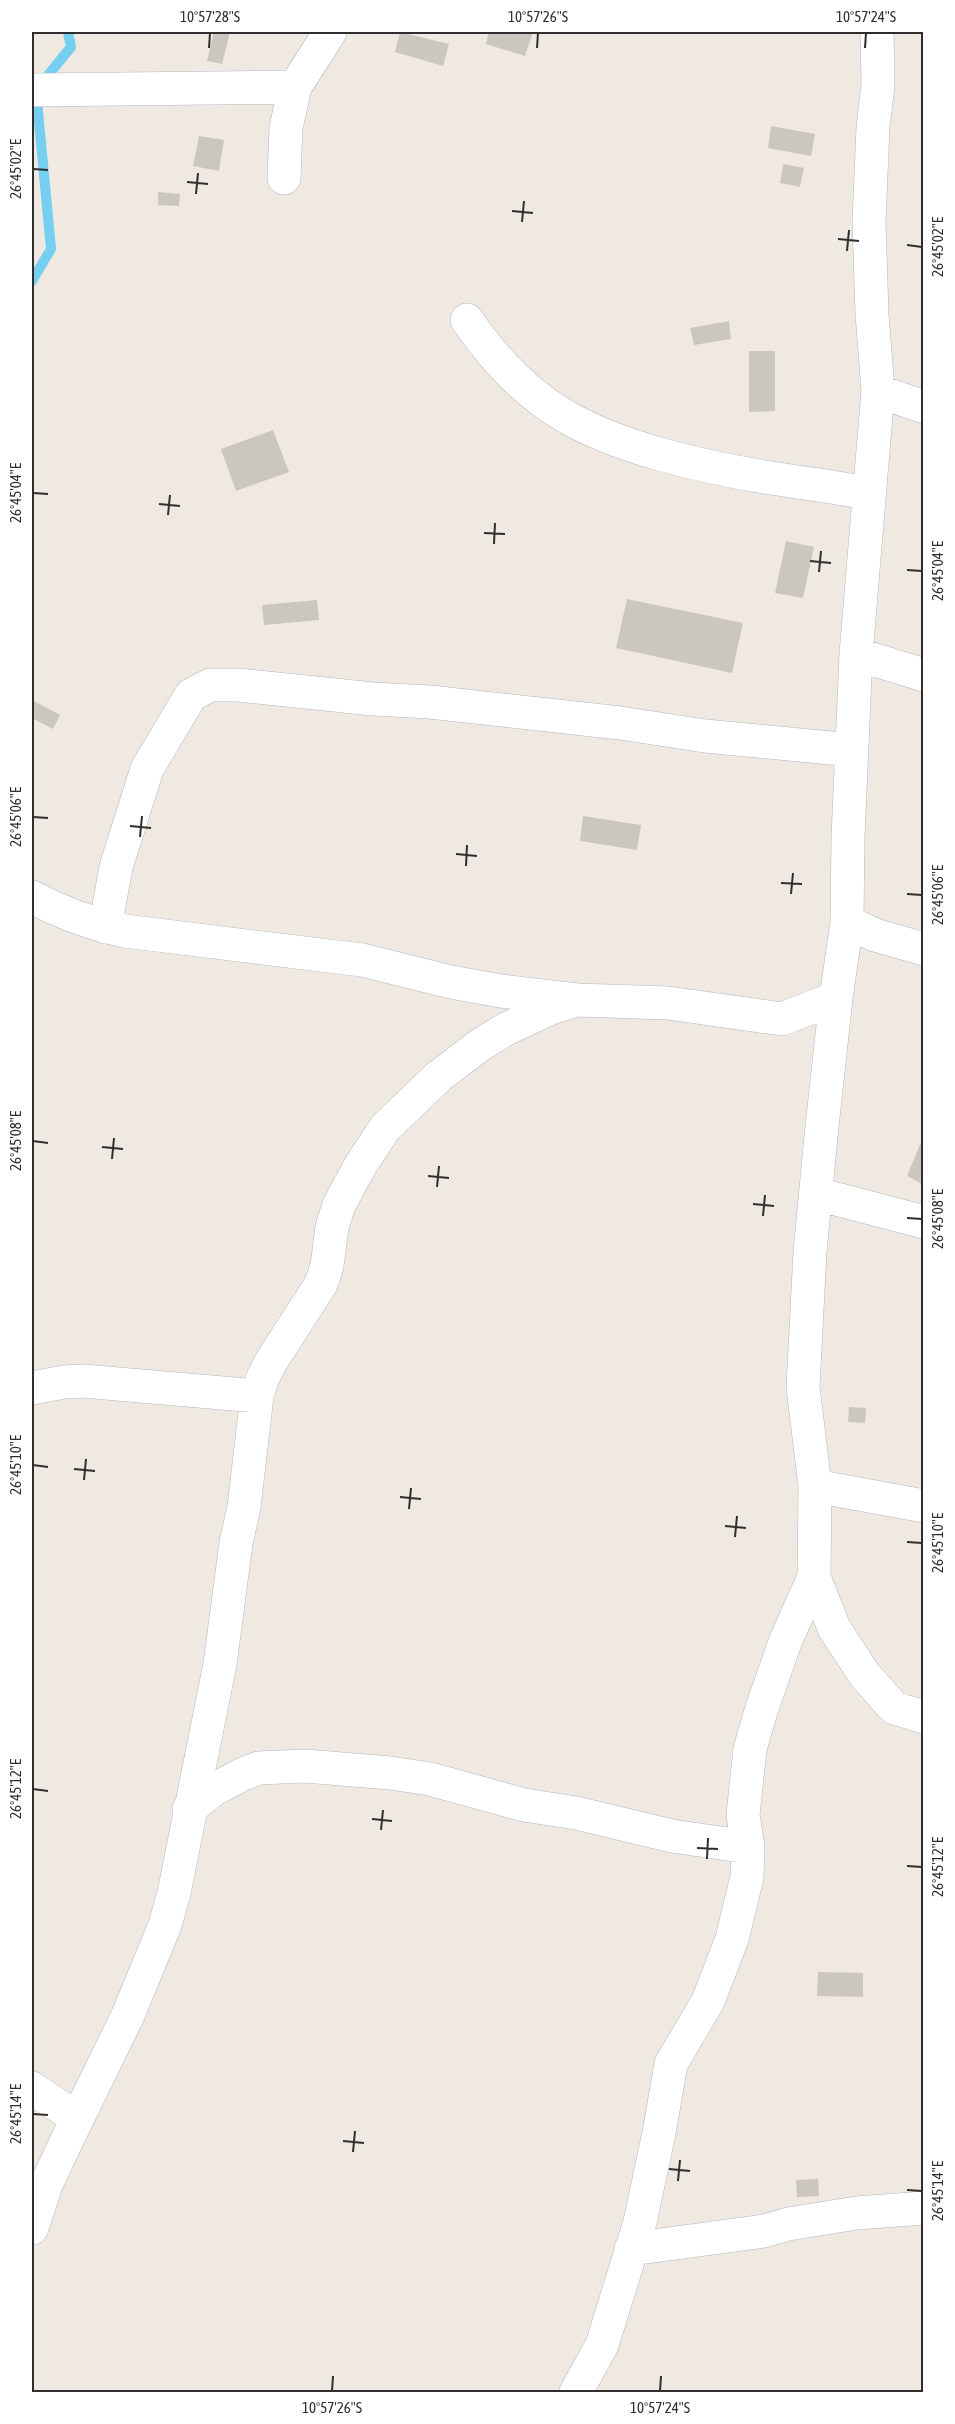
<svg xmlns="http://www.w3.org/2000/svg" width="955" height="2424" font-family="'Asap Condensed',sans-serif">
  <rect width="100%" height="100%" fill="#efe9e1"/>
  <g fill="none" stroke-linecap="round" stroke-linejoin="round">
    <path stroke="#75cff0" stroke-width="10" d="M32,281l19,-32 -15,-159 35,-43 -3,-15"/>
  </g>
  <path fill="#cbc7bf" d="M214,32h16l-8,32 -15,-3z
    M400,32l49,12 -6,22 -48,-14z
    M489,32h44l-8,24 -39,-12z
    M771,126l44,8 -4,22 -43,-8z
    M199,136l25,4 -5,31 -26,-5z
    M783,164l21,4 -4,19 -20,-4z
    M158,192l22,2 -1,12 -21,-1z
    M729,321l2,18 -37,6 -4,-17z
    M749,351h26v60l-26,1z
    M273,430l16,42 -53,19 -15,-42z
    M786,541l28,6 -11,51 -28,-5z
    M627,599l116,24 -11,50 -116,-25z
    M317,600l2,20 -55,5 -2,-20z
    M32,700l28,15 -7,14 -21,-11z
    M583,816l58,9 -4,25 -57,-9z
    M921,1142l3,2v41l-17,-9z
    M849,1407l17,1 -1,15 -17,-1z
    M818,1972l45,1v24l-46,-1z
    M818,2179l1,17 -22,1 -1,-17z"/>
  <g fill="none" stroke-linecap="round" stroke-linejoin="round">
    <defs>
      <path id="minor" d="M877,32l1,53 -5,42 -4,95 3,92 6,77 -22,263 -8,183 -1,85 -11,76 -15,138 -11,116 -7,135 12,99 -1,91 20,51 30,46 30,34 30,9
        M32,90l263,-3
        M284,178l2,-50 9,-41 35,-55
        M467,320c26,38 57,72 98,96 54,32 138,51 200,61 35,6 70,9 104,17
        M878,391l46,16
        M856,654l68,21
        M32,897c30,16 59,27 93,34l237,29 89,22 50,9 76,9 91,3 114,16 54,-21
        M847,922l28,13 49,14
        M105,927l11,-60 31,-98 44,-74 19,-10h28l135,14 57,3 190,21 85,13 147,14
        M817,1194l107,28
        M32,1388l32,-6 19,-1 174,15
        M815,1486l109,20
        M189,1809l24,-19 30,-16 16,-6 46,-2 85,7 40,6 94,26 52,8 96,23 76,11
        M32,2088l31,21 16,7
        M32,2228l14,-43 20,-43 62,-127 37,-90 9,-32 46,-229 16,-121 8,-36 13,-111 6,-19 9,-17 49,-76 6,-18 5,-39 7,-22 21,-39 25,-38 53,-51 42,-32 26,-16 45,-21 26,-8
        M631,2249l133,-18 24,-7 69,-11 67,-5
        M576,2392l26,-47 38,-123 19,-89 12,-69 37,-63 24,-62 15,-62 1,-30 -5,-32 7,-66 11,-38 24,-69 29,-65"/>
    </defs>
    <use href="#minor" stroke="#b4b7c1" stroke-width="34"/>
    <use href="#minor" stroke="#fff" stroke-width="33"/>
  </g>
  <path fill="none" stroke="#2e2e2e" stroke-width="2" d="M209,48l1,-15M537,48l1,-15M865,48l1,-15M33,169l15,1M187,182l21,2M196,194l2,-21M512,211l21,2M522,222l2,-21M838,239l21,2M907,245l15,2M847,251l2,-21M33,493l15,1M159,504l21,2M168,515l2,-20M484,533l21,1M494,544l1,-21M810,561l21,2M907,570l15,1M819,572l2,-21M33,817l15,1M130,826l21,2M140,837l2,-21M456,854l21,2M466,866l1,-21M781,883l21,1M791,894l2,-21M907,894l15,1M33,1141l15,2M102,1147l21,2M112,1159l2,-21M428,1176l21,2M437,1187l2,-21M753,1204l21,2M763,1216l2,-21M907,1218l15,1M33,1465l15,2M74,1469l21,2M84,1480l2,-21M400,1497l21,2M409,1509l2,-21M725,1526l21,2M735,1537l2,-21M907,1542l15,1M33,1789l15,2M372,1819l20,2M381,1830l2,-20M697,1848l21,1M707,1859l1,-21M907,1866l15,1M33,2114l15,1M343,2141l21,2M353,2152l2,-21M669,2169l21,2M678,2181l2,-21M907,2190l15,1M332,2391l1,-15M660,2391l1,-15"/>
  <rect width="955" height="2424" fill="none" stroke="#ffffff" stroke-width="66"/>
  <rect x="33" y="33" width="889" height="2358" fill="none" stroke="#2e2e2e" stroke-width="2"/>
  <g font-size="15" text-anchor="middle" fill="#2e2e2e">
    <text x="210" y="22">10°57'28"S</text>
    <text x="538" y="22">10°57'26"S</text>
    <text x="866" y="22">10°57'24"S</text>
    <text transform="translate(16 169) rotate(-90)" y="5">26°45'02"E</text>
    <text transform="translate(938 247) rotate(-90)" y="5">26°45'02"E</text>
    <text transform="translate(16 493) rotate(-90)" y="5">26°45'04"E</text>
    <text transform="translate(938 571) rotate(-90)" y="5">26°45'04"E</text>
    <text transform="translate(16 817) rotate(-90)" y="5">26°45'06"E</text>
    <text transform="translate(938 895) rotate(-90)" y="5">26°45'06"E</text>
    <text transform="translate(16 1141) rotate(-90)" y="5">26°45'08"E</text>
    <text transform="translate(938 1219) rotate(-90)" y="5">26°45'08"E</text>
    <text transform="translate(16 1465) rotate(-90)" y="5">26°45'10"E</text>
    <text transform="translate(938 1543) rotate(-90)" y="5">26°45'10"E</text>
    <text transform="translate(16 1789) rotate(-90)" y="5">26°45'12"E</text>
    <text transform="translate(938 1867) rotate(-90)" y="5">26°45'12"E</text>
    <text transform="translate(16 2114) rotate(-90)" y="5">26°45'14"E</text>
    <text transform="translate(938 2191) rotate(-90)" y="5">26°45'14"E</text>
    <text x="332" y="2413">10°57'26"S</text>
    <text x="660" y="2413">10°57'24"S</text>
  </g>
</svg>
